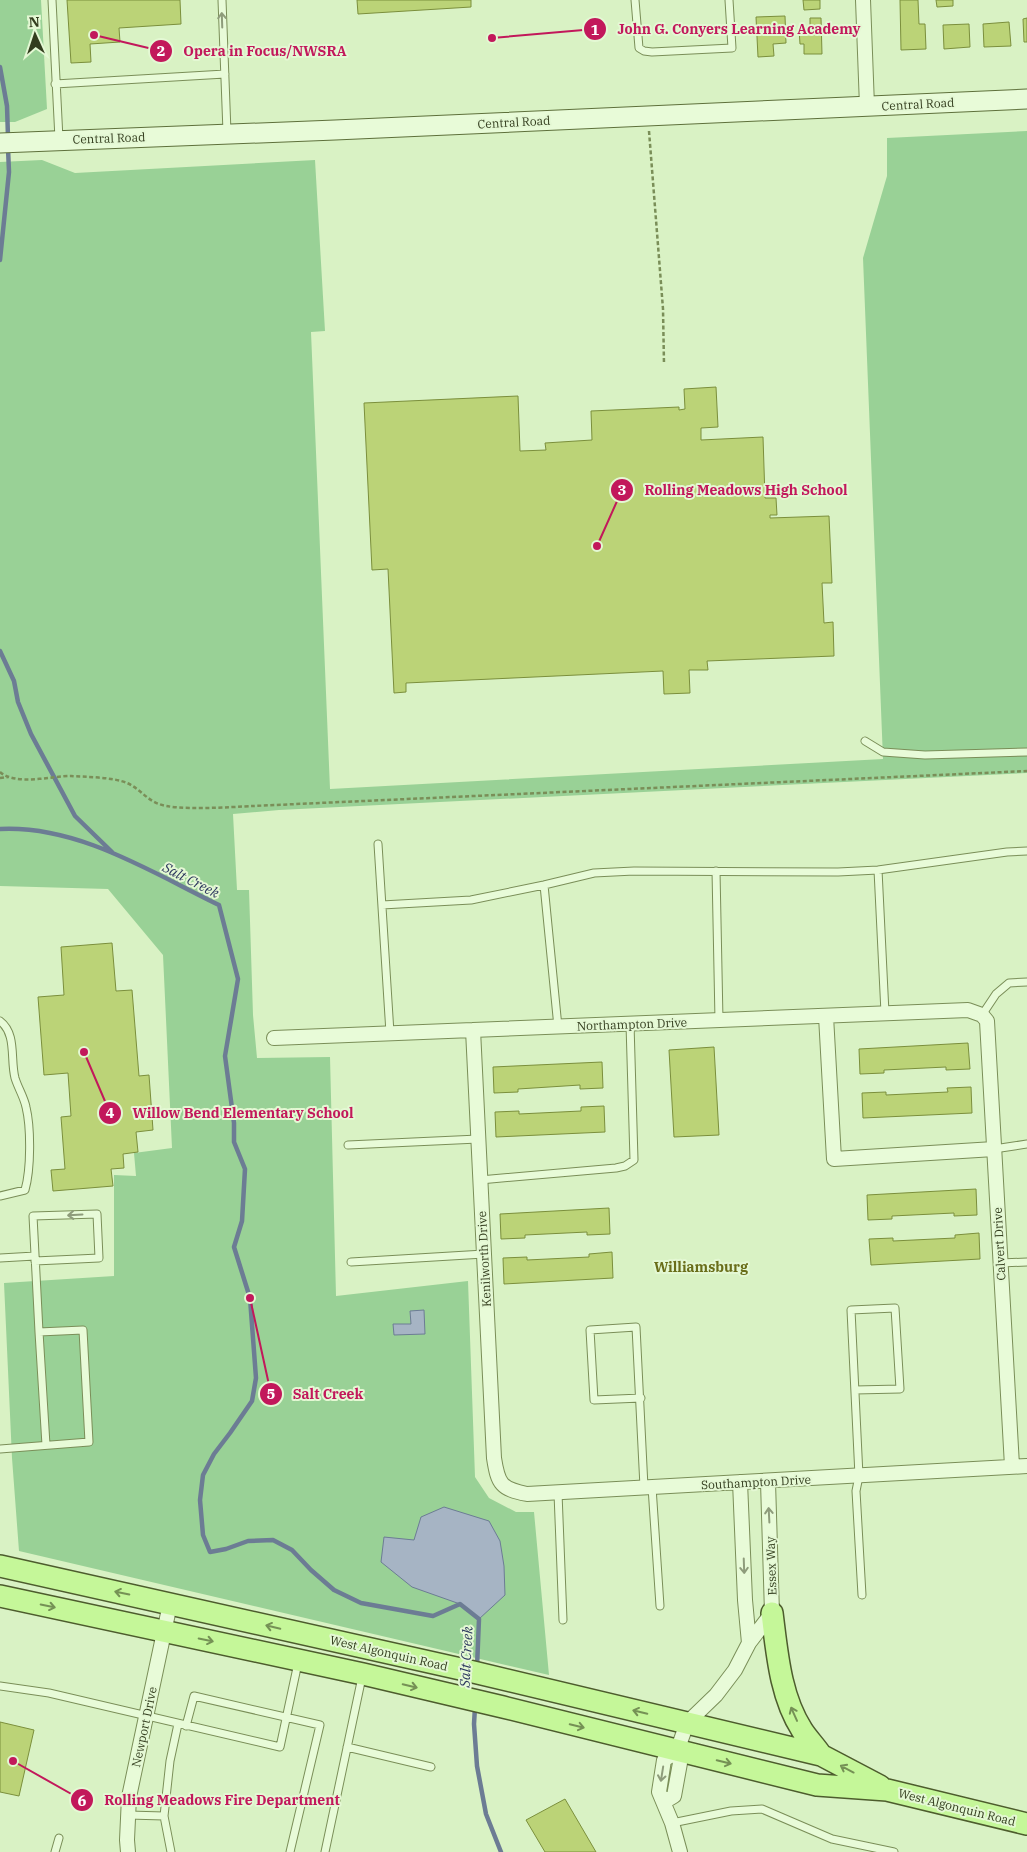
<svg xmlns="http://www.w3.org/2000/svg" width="1027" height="1852" font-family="'IBM Plex Serif',serif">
  <rect width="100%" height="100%" fill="#d9f2c4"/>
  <path fill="#99d196" d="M0,0h41l6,109 -32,13h-15z
    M1027,131v642l-748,37 -46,4 4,76h12l4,125 4,43 73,-1 6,239 132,-15 7,196 14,21 27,14h18l15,163 -530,-124 -7,-93 -8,-175 110,-7v-101l22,1 -2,-23 38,-5 -9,-193 -55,-66 -108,-3v-724l42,-2 33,13 240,-13 10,171 -14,1 19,457 553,-30 -20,-501 24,-82v-38z"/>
  <path fill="#a6b4c4" stroke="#6c7c94" d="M424,1310l1,24 -31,1 -1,-11h18l-1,-13z
    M444,1507l45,14 11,20 4,25 1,29 -26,24 -19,-15 -48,-17 -31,-25 3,-25 30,3 7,-23z"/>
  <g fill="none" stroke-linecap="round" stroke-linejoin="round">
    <path stroke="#6c7c94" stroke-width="4.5" d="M0,67l7,39 1,31
      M0,260l9,-88 -1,-24
      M0,651l14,30 4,21 13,32 44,82 37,36
      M0,829c78,-4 151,43 219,76l19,74 -13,77 9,67v19l11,27 -3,52 -8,26 16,51 6,80 -4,23 -22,32 -16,21 -11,21 -3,25 3,35 7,17 16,-3 22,-8 25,-1 19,10 19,20 23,20 27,13 72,13 27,-12 19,15 -2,48
      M475,1707l-1,17 3,42 9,48 15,38"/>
  </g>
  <path fill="#bbd377" stroke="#7b8f3c" d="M67,0h113l1,24 -62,4 1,14 -30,2 1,18 -20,1z
    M357,0h114v7l-113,7z
    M803,0h17v9l-16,1z
    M900,0h18l1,24h6l1,25 -25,1z
    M936,0h17v6l-16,1z
    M785,16l1,27 -13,1 1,12 -16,1 -2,-40z
    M810,18h11l1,36h-18v-10h-4l-1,-15 11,-1z
    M1027,18v24h-3l-1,-23z
    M1009,22l2,24 -27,1 -1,-23z
    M969,24l1,23 -26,2 -1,-24z
    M716,387l2,40 -17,1v12l62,-3 2,61h11l1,17h-7v3l59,-2 3,67h-10l2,40 9,-1 1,34 -127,5 1,9h-19l1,23 -26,1 -1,-23 -257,12v9l-12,1 -6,-124 -16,1 -8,-167 154,-7 2,55 26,-1 -1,-7 47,-3 -1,-29 88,-4v3l6,-1 -1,-20z
    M112,943l4,48 16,-1 7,86 10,-1 4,55 -17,2 2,20 -15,2 1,14 -13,1 2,17 -60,5 -2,-21 14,-1 -4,-52 10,-1 -3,-43 -24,2 -6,-78 26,-2 -3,-48z
    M968,1043l2,26 -24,1v-3l-62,3v3l-24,1 -1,-25z
    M714,1047l5,88 -45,2 -5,-87z
    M602,1062l1,26 -23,1v-4l-62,4v3l-24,1 -1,-26z
    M971,1087l1,26 -109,5 -1,-25 24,-1v3l62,-3 -1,-4z
    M604,1106l1,26 -109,5 -1,-25 24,-1v3l62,-3v-4z
    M976,1189l1,26 -23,1v-3l-62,3v3l-24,1 -1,-25z
    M609,1208l1,26 -23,1v-3l-62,3v3l-24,1 -1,-25z
    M979,1233l1,26 -109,6 -2,-26 24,-1v3l62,-3v-3z
    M612,1252l1,26 -109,6 -1,-26 24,-1v3l62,-3v-3z
    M0,1722l34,8 -15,66 -19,-4z
    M565,1799l31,53h-51l-19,-32z"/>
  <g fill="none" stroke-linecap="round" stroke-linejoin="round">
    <defs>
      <path id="lane" d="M52,0l7,139
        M222,0l5,132
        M635,0l4,48 5,3 8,1 80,-4 -3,-48
        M55,84l170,-10
        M865,741l18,11 42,3 102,-3
        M378,844l12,189
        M878,870l7,143
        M716,871l3,149
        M544,885l14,142
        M382,905l89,-5 73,-15 50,-12 40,-2 204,1 40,-2 129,-18 20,-1
        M982,1015l14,-21 13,-11 18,-1
        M0,1021c17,13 10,38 15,57 3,10 9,19 11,29 5,21 5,62 -1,83l-25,6
        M348,1145l130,-6
        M994,1149l33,-5
        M480,1180l136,-12 9,-2 9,-6 -4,-136
        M0,1258l35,-2
        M351,1262l133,-8
        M1000,1263l27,-1
        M39,1332l7,113
        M855,1390l45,-1 -5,-81 -44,2 8,166 -3,15 6,104
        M641,1398l-47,2 -4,-70 46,-3 8,160
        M0,1449l89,-7 -6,-112 -44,2 -6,-116 64,-2 2,44 -64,3
        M652,1487l8,119
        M558,1493l5,127
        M0,1686l49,7 231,54 18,-84
        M186,1726l8,-30 126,29 -30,127
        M347,1747l84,20
        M128,1815l36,1
        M672,1823l59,-12 31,-2 70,30 62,13
        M55,1852l4,-14
        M171,1852l-7,-36 6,-55 8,-37
        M325,1852l37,-175"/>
      <path id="street" d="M863,0l4,106
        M826,1016l8,143 160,-10
        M473,1030l21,428c4,26 7,31 33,36l500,-28
        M274,1038l694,-28 14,5 5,6 25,445
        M740,1482l5,118 4,43
        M677,1751l10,-28 29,-28 19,-25 14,-27 23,-30 -4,-131
        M677,1751l-13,9 -5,32 13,31 8,29
        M664,1802l10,-6 6,-33 -3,-12
        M128,1852l-1,-12 2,-43 41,-193"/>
      <path id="secondary" d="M0,143l335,-13 692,-31"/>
      <path id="primary" d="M0,1566l465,104 356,85 59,31
        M0,1596l363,78 140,33 314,78 70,5 140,34
        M772,1613c5,39 8,83 30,117 5,8 13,16 19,25"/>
    </defs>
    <use href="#lane" stroke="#7a8e58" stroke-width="9"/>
    <use href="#street" stroke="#7a8e58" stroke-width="16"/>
    <use href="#secondary" stroke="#5e703b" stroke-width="21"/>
    <use href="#primary" stroke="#4d5c2d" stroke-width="24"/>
    <path stroke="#7a8e58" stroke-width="2.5" stroke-dasharray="4 2.5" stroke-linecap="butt" d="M649,131l14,178 1,55
      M0,772c16,14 51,4 71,4 15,1 42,1 56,7 12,5 20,17 32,21 17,7 73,3 94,2l774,-35
      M0,778l8,-1"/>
    <use href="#lane" stroke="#e8fbd8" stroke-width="7"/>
    <use href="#street" stroke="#e8fbd8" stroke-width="14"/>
    <use href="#secondary" stroke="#e8fbd8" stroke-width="19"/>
    <use href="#primary" stroke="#c5f799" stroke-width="21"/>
  </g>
  <defs><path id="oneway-shaft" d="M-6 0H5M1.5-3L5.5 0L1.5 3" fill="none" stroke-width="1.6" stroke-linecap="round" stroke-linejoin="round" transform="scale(1.25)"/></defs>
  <g stroke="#8e9c7b">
    <use href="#oneway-shaft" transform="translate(222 20) rotate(-92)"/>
    <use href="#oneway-shaft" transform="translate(75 1215) rotate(177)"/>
    <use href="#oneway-shaft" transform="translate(769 1515) rotate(-93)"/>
    <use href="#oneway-shaft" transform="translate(744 1566) rotate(88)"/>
    <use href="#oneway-shaft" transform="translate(662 1774) rotate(99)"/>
  </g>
  <g stroke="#759155">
    <use href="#oneway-shaft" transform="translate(122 1593) rotate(-168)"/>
    <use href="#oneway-shaft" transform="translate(48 1606) rotate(12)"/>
    <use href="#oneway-shaft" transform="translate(273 1627) rotate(-167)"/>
    <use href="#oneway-shaft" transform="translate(206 1640) rotate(12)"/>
    <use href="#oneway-shaft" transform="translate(410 1686) rotate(13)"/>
    <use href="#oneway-shaft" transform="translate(640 1712) rotate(-167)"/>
    <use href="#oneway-shaft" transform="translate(794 1714) rotate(-114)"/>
    <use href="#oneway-shaft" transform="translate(577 1726) rotate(14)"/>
    <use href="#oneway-shaft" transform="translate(724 1762) rotate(14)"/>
    <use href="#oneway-shaft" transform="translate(847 1769) rotate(-152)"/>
  </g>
  <g text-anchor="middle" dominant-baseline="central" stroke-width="4" stroke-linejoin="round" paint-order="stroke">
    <g font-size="12" fill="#333d1e" stroke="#e4f8d4">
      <text transform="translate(918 104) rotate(-3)">Central Road</text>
      <text transform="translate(514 122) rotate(-3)">Central Road</text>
      <text transform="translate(109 138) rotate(-2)">Central Road</text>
      <text transform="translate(632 1024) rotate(-2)">Northampton Drive</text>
      <text transform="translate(999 1244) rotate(-93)">Calvert Drive</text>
      <text transform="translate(484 1259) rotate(-93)">Kenilworth Drive</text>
      <text transform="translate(756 1482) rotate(-3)">Southampton Drive</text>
      <text transform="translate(771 1566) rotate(-92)">Essex Way</text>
      <text transform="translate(389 1653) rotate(13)">West Algonquin Road</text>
      <text transform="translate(144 1727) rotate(-78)">Newport Drive</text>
      <text transform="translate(957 1807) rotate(14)">West Algonquin Road</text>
    </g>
    <g font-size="14" font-style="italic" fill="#2c375e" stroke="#e4f8d4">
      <text transform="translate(191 880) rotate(27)">Salt Creek</text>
      <text transform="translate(466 1657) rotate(-87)">Salt Creek</text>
    </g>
    <g font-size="14" font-weight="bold" fill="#696d19" stroke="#e4f8d4">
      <text x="701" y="1267">Williamsburg</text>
    </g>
  </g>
  <path fill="none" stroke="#c2185b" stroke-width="2" d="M492 38L595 29M94 35L161 51M597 546L622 490M84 1052L110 1113M250 1298L271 1394M13 1761L82 1800"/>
  <g fill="#c2185b" stroke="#e4f8d4" stroke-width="2">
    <circle cx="492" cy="38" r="5"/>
    <circle cx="94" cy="35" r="5"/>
    <circle cx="597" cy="546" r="5"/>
    <circle cx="84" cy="1052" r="5"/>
    <circle cx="250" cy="1298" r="5"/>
    <circle cx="13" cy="1761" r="5"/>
    <circle cx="595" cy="29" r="12"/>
    <circle cx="161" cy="51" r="12"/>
    <circle cx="622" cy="490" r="12"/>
    <circle cx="110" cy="1113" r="12"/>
    <circle cx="271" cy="1394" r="12"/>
    <circle cx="82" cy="1800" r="12"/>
  </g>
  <g font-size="15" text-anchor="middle" font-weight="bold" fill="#fff">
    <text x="595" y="35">1</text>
    <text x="161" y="56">2</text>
    <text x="622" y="495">3</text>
    <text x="110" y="1118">4</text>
    <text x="271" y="1399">5</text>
    <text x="82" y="1806">6</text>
  </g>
  <g font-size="14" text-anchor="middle" font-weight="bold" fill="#c2185b" stroke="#e4f8d4" stroke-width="4" stroke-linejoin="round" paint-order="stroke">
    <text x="739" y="34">John G. Conyers Learning Academy</text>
    <text x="265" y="56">Opera in Focus/NWSRA</text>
    <text x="746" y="495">Rolling Meadows High School</text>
    <text x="243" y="1118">Willow Bend Elementary School</text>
    <text x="328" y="1399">Salt Creek</text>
    <text x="222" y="1805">Rolling Meadows Fire Department</text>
  </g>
  <g transform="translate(35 35) rotate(357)" stroke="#e4f8d4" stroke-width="4" paint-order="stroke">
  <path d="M0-4L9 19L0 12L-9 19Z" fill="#333d1e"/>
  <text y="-8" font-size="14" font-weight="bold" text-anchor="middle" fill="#333d1e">N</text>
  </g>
</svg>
